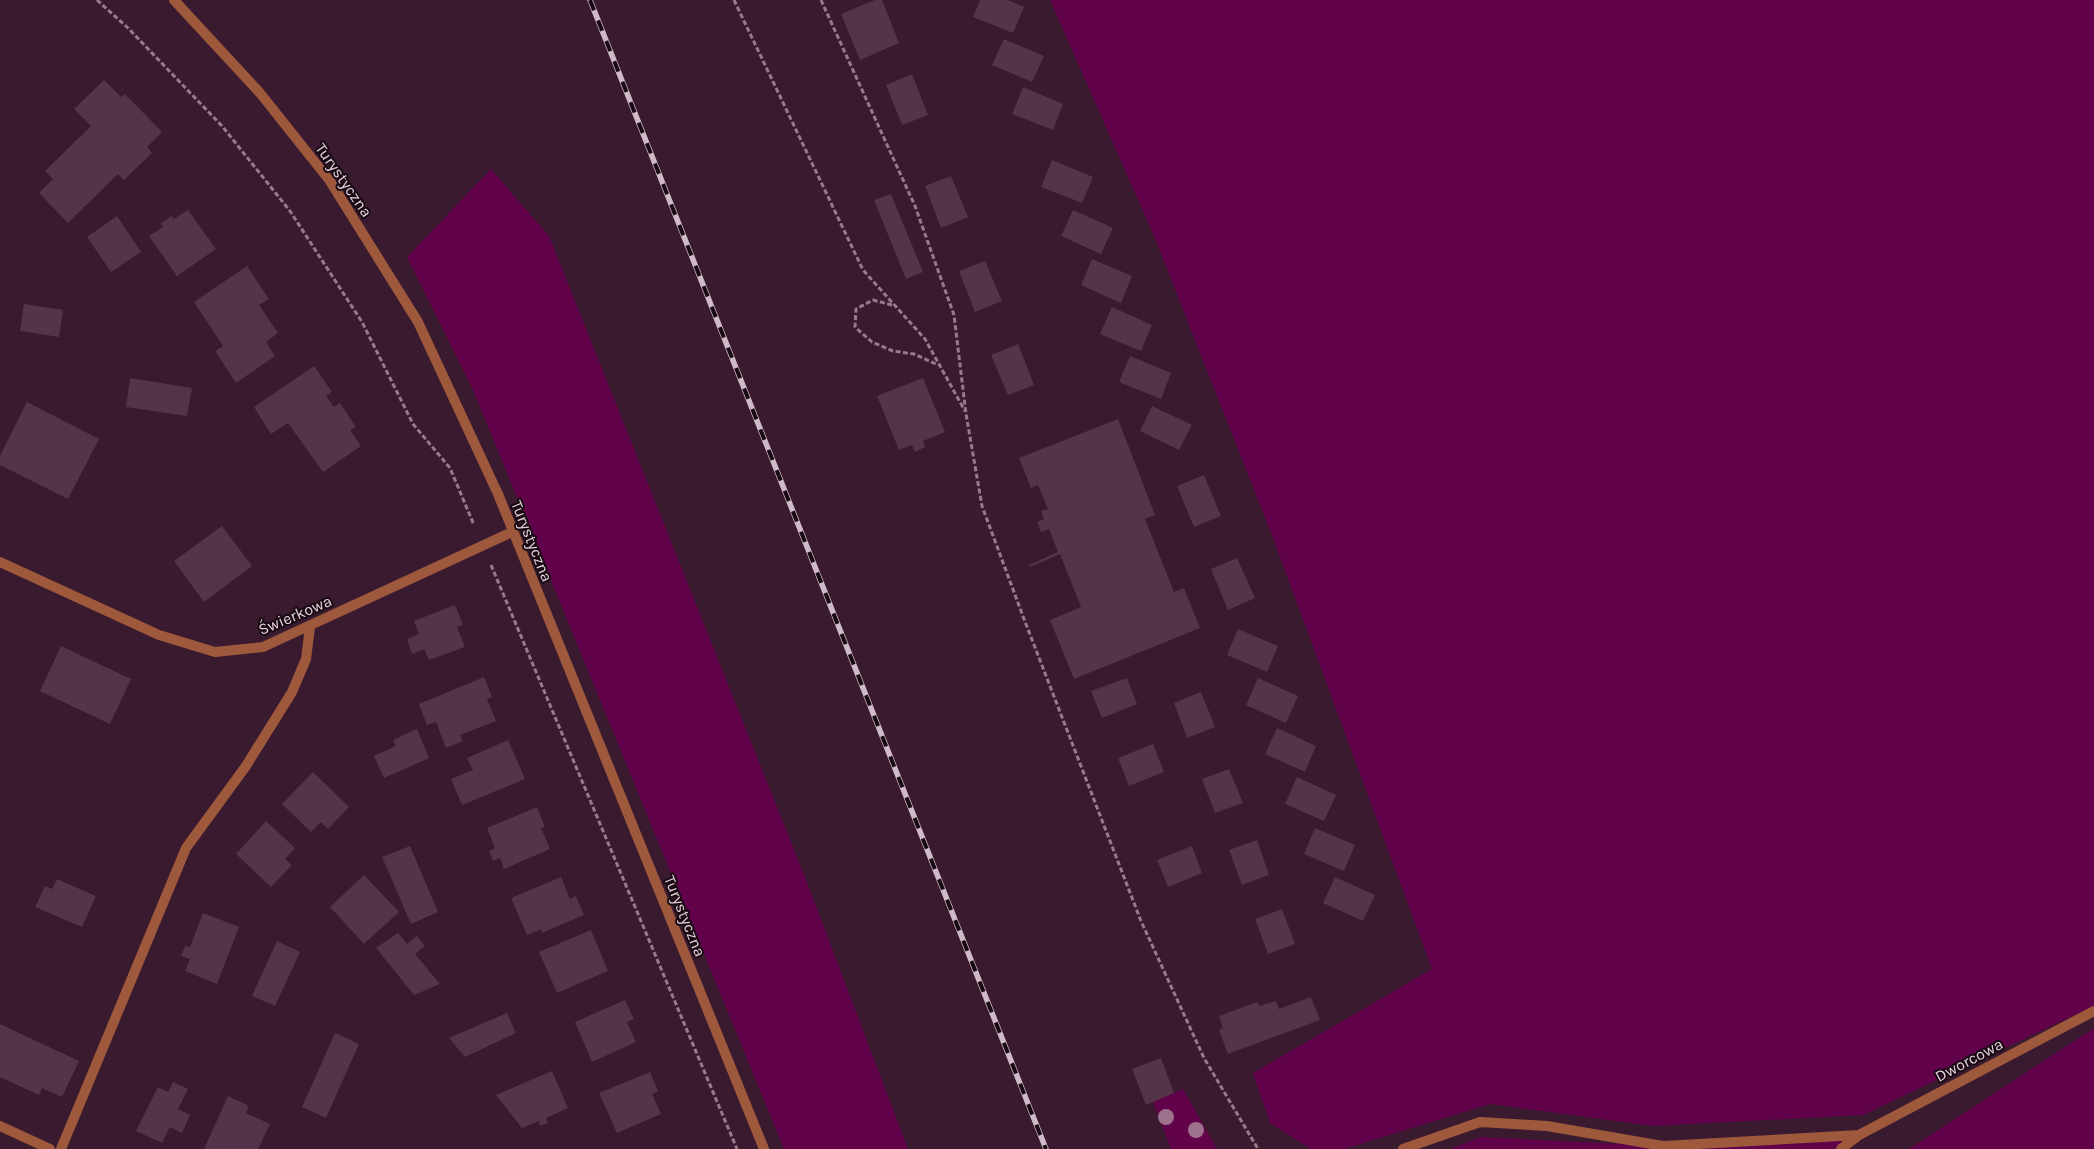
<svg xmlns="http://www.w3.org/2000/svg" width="2094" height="1149" font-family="Karla,sans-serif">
  <rect width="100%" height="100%" fill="#3a1a2f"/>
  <path fill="#61024a" d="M1050,0h1044v1006l-231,109 -210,11 -163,-22 -146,45h-33l-41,-26 -17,-50 179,-104 -159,-431 -119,-302z
    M491,169l58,67 256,641 103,272h-124l-311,-759 -66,-133z
    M2094,1028v121h-185z
    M1183,1089l34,60h-46l-18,-47z
    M1859,1135l-18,14h-391l31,-12 182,9z"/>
  <path fill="#553349" d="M875,0h7l17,43 -39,17 -19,-46z
    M980,0h28l16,7 -11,26 -40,-16z
    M1004,39l40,17 -12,26 -40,-17z
    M912,74l16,41 -26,10 -16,-40z
    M104,80l17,17 4,-3 37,38 -15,15 5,6 -28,27 -6,-6 -50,49 -29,-30 14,-14 -8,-8 46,-45 -17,-17z
    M1023,87l40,17 -10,26 -41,-16z
    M1052,160l41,17 -11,26 -41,-16z
    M951,176l17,41 -27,11 -16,-42z
    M891,194l32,78 -17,7 -32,-79z
    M188,210l28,39 -39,27 -28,-40 14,-9 -2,-4 11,-7 2,3z
    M1073,210l40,18 -12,26 -40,-18z
    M117,216l24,36 -30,20 -24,-35z
    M1092,259l40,17 -11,27 -40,-18z
    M985,261l17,40 -27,11 -16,-41z
    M247,266l22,33 -10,6 19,28 -12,9 9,14 -39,27 -21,-32 8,-5 -29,-44z
    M24,304l39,6 -4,27 -39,-6z
    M1112,307l40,18 -11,26 -41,-17z
    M1018,344l16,41 -26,10 -17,-40z
    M1130,356l41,17 -10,26 -42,-17z
    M314,366l18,26 -6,4 8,11 6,-4 16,24 -6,3 11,16 -38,26 -35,-49 -17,11 -17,-27z
    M130,378l62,10 -5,28 -61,-9z
    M923,378l22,54 -22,9 2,6 -10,5 -3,-7 -13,5 -22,-54z
    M27,402l72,37 -31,60 -68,-34v-9z
    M1152,406l40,19 -13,25 -39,-19z
    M1118,419l37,96 -10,4 29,73 10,-4 16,40 -126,51 -24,-59 31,-13 -21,-53 -30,13 -1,-2 29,-13 -9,-23 -8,3 -4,-10 7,-3 -3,-8 7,-2 -10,-24 -7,3 -12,-30z
    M1204,475l17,41 -27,11 -17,-41z
    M222,526l30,40 -48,36 -30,-41z
    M1237,558l18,40 -27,12 -17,-41z
    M455,605l8,20 -6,2 8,20 -36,13 -5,-11 -12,5 -5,-15 12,-5 -5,-13z
    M1238,629l40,17 -11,26 -40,-17z
    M61,646l70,33 -21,45 -70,-33z
    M484,677l8,20 -5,2 9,22 -36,14 3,6 -17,7 -10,-26 -9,3 -8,-21z
    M1127,678l10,26 -35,14 -11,-27z
    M1258,678l40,18 -12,27 -40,-18z
    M1201,692l14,35 -28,11 -13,-35z
    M1277,728l39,18 -11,26 -40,-18z
    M417,729l12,29 -45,20 -10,-22 22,-10 -3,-6z
    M508,740l17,39 -63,26 -11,-26 22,-9 -6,-12z
    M1153,744l11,28 -35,14 -11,-28z
    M1229,769l14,34 -28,10 -13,-34z
    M313,772l36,35 -21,22 -7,-7 -10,10 -29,-28z
    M1297,777l39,18 -12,26 -39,-17z
    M537,807l8,20 -4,1 9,21 -46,20 -4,-11 -7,3 -4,-10 6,-3 -8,-20z
    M266,821l29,27 -10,11 7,6 -21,22 -35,-33z
    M1315,828l40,17 -11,26 -40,-17z
    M1257,840l12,35 -27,10 -13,-35z
    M410,846l28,66 -27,12 -29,-67z
    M1192,846l10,27 -34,14 -11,-27z
    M364,875l35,37 -35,32 -34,-37z
    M561,877l9,22 6,-3 8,19 -42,18 -1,-4 -14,6 -16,-37z
    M1335,877l40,18 -12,26 -40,-18z
    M57,879l39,17 -14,31 -47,-20 10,-21 7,3z
    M1282,909l13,35 -27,10 -13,-35z
    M203,913l36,14 -22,57 -32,-13 5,-12 -9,-3 4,-10 5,1z
    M591,930l17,41 -51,22 -18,-41z
    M398,933l9,11 10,-8 8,10 -10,8 25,30 -26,11 -38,-47z
    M277,941l23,11 -25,54 -23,-10z
    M1311,997l9,23 -92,34 -9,-24 4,-2 -4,-12 38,-14 2,4 17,-5 3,8z
    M625,1000l9,19 -7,3 9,20 -44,20 -17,-40z
    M507,1013l9,20 -51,24 -16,-19z
    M0,1024l79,37 -17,36 -20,-9 -3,7 -39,-18z
    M335,1033l24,11 -33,74 -24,-11z
    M1161,1058l13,35 -28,12 -14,-36z
    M552,1071l16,37 -22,10 2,5 -8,3 -1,-5 -17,7 -26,-33z
    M650,1072l8,19 -6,3 9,20 -44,19 -18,-40z
    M173,1082l15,7 -10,20 12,6 -8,18 -12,-6 -8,16 -26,-12 22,-44 10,5z
    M228,1096l21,10 -3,7 24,11 -12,25h-54z"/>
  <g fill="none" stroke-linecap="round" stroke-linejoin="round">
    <path stroke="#967b8c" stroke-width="3" stroke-dasharray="5 2.5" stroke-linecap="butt" d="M97,0l31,28 94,98 68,85 72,111 51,102 37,44 24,57
      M734,0l129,270 62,69 40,72
      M821,0l94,206 39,109 12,99 16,92 42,113 117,302 63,137 54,91
      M892,305l-19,-5 -17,9 -1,18 17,15 21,9 21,3 24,11
      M491,565l246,584"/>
    <path stroke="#9e583c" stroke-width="10" d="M61,1149l125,-301 60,-82 46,-74 14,-33 4,-32"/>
    <path stroke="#9e583c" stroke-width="10" d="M174,0l86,93 70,88 88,141 80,172 266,655
      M0,562l159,73 56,17 48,-5 249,-115
      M0,1126l50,23
      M1663,1146l196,-11
      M1403,1149l77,-27 67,4 116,20 3,3
      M1841,1149l18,-14 235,-124"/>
    <defs>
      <path id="rail" d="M590,0l456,1149"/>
    </defs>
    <use href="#rail" stroke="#d1bac8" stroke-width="5.5"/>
    <use href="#rail" stroke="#180a13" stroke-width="4" stroke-dasharray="11" stroke-linecap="butt"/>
  </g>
  <g fill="#9e718d">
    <circle cx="1166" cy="1117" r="8"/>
    <circle cx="1196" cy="1130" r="8"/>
  </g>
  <g text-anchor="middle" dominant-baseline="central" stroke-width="4" stroke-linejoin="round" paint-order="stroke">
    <g font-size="16" fill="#e7d1de" stroke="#180a13">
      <text transform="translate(344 180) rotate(55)">Turystyczna</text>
      <text transform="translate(532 541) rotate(68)">Turystyczna</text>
      <text transform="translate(295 615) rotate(-23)">Świerkowa</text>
      <text transform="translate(685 916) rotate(68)">Turystyczna</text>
      <text transform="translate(1969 1060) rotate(-28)">Dworcowa</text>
    </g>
  </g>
</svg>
